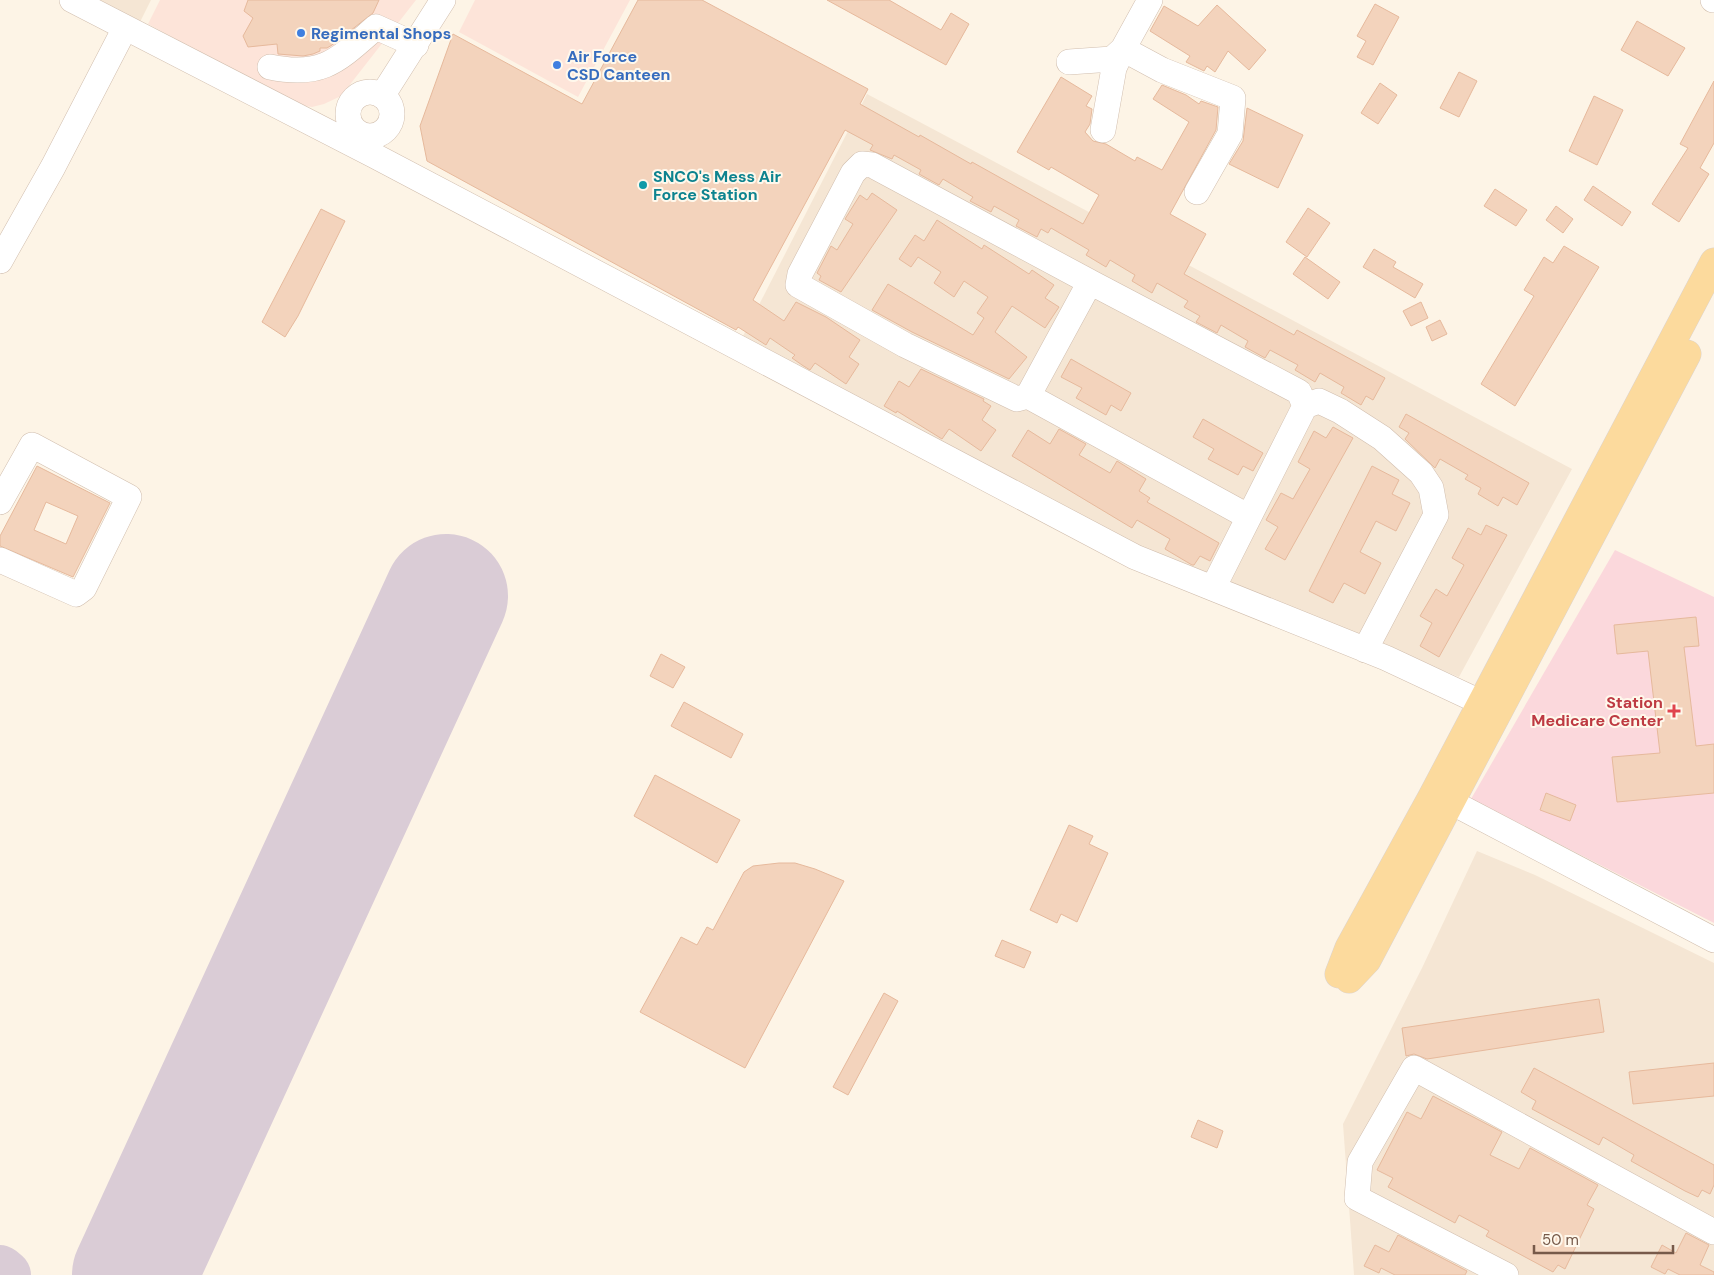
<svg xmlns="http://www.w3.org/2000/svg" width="1714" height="1275" font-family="'DM Sans',sans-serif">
  <rect width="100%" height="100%" fill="#fdf4e6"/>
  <path fill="#f5e6d4" d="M99,0h52l-11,22z
    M867,94l705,375 -113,208 -320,-129 -398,-208z
    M1477,851l58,24 179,88v312h-360l-11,-151 79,-156z"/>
  <path fill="#fde4d9" d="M160,0h256l-75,96 -17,8 -12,3 -18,-3 -146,-80z
    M475,0h155l-52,97 -119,-65z"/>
  <path fill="#fbd8dc" d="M1615,550l99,47v326l-243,-124z"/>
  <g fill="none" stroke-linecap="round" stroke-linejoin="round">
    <path stroke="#daccd6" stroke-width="50" d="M0,1270l6,5"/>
    <path stroke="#daccd6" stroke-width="124" d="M134,1275l312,-679"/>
  </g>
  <path fill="#f3d3bc" stroke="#e6b99c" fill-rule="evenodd" d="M248,0h131l-6,13 -41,32 -5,3h-7v3l-7,3 -10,2 -25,-2 -1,-10 -29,3 -5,-11 10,-18 -9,-7z
    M638,0h64l166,89 -8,15 59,33 1,-2 51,29 1,-2 111,62 16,-29 -48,-28 -2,3 -32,-18 44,-75 31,19 -6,10 6,3 -2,15 -5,8 8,9 13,3 29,17 2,-4 25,13 27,-48 -36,-23 9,-14 24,10 13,9 2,-3 17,6 -2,23 -46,84 36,20 -22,40 110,61 3,-5 88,48 -12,22 -7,-4 -5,9 -20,-12 3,-6 -24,-14 -5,9 -20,-12 3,-5 -28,-15 -5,8 -20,-11 3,-6 -27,-16 -4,8 -21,-11 4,-6 -16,-9 4,-6 -31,-18 -5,10 -20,-12 3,-6 -25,-15 -4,7 -20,-12 3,-5 -38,-22 -3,5 -7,-4 -4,8 -21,-11 3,-6 -25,-14 -3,6 -21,-11 3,-4 -30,-18 -4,6 -20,-11 2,-4 -27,-15 -2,4 -22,-9 3,-5 -28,-15 -92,170 31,21 12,-19 30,15 34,23 -11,17 10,7 -13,20 -31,-21 -5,7 -8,-5 -10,-7 3,-3 -25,-17 -4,7 -28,-18 -2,3 -309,-169 -7,-35 33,-92 129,70z
    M827,0h62l52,30 10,-17 18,11 -23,41z
    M1375,4l24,13 -26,48 -16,-8 9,-16 -9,-5z
    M1217,5l49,45 -17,20 -21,-19 -13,21 -8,-6 -3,5 -18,-9 4,-6 -40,-25 14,-25 34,20z
    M1637,21l48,27 -17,28 -47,-26z
    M1459,72l18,9 -18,36 -19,-9z
    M1714,81v62l-14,25 9,6 -30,48 -27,-18 36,-56 -8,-4z
    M1380,83l17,12 -19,29 -17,-11z
    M1594,96l29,14 -26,55 -28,-14z
    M1247,108l56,27 -25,53 -49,-24 14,-23z
    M1593,186l38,26 -9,14 -38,-26z
    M1495,189l32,21 -11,16 -32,-20z
    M872,193l25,17 -56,82 -22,-12 2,-4 -4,-3 14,-27 6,4 16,-26 -8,-5 15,-24 7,5z
    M1556,206l17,13 -10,14 -17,-13z
    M1308,208l22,15 -23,34 -21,-15z
    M321,209l24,12 -47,95 -13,21 -23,-15z
    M937,220l45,29 2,-4 45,29 3,-4 22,15 -9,13 14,9 -14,21 -33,-22 -17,26 32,25 -18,22 -97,-47 -40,-22 16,-26 85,51 11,-17 -7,-5 11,-16 -24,-16 -10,16 -20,-14 7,-11 -23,-15 -7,10 -12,-8 16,-24 9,6z
    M1564,246l35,21 -84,139 -34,-22 53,-88 -10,-6 20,-33 9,6z
    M1374,249l22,13 -3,5 30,17 -8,14 -52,-31z
    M1305,257l35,25 -12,17 -35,-25z
    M1421,302l7,16 -17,8 -8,-15z
    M1440,320l7,14 -15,7 -6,-14z
    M1071,359l60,34 -10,18 -10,-6 -5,10 -30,-17 6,-10 -21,-11z
    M921,369l63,30 -1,2 8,5 -9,14 14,10 -15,21 -32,-22 -7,10 -45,-28 -1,2 -12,-7 15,-25 10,6z
    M1406,414l123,69 -12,22 -14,-8 -5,9 -20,-12 3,-6 -16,-9 3,-4 -28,-16 -5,9 -30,-29 4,-6 -10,-6z
    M1203,419l60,34 -10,18 -10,-5 -5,9 -30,-16 6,-10 -21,-12z
    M1333,427l20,11 -68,122 -20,-11 13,-22 -12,-7 15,-27 12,6 17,-30 -12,-7 16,-31 12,7z
    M1059,429l27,15 -7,11 31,18 7,-12 29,18 -7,12 11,7 -3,4 72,41 -9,18 -10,-5 -6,9h-2l-27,-16 5,-10 -33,-19 -5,8 -120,-72 16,-26 22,14z
    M37,466l73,37 -37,74 -73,-31v-10zM46,502l32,14 -12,28 -32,-14z
    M1372,466l27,14 -7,14 18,9 -14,28 -20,-10 -16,31 21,11 -16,31 -21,-11 -11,20 -24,-12z
    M1486,525l21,10 -68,122 -19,-11 12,-23 -12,-7 16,-27 11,7 17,-31 -12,-7 16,-30 13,7z
    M1696,617l3,29 -15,1 12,99 18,-2v49l-97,9 -5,-45 48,-4 -12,-102 -31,3 -3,-29z
    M661,654l24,13 -12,21 -23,-12z
    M684,702l59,32 -12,24 -60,-32z
    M655,775l85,45 -23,43 -83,-47z
    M1546,793l30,12 -6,16 -30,-11z
    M1069,825l24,11 -4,8 19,9 -31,69 -16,-8 -4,9 -27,-13z
    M779,863h16l20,6 29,12 -99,187 -105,-56 41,-75 16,8 10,-18 6,3 31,-58 9,-6z
    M1002,940l29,12 -7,16 -29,-12z
    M884,993l14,8 -50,94 -15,-8z
    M1599,999l5,33 -177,27 -13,-5 -8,2 -4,-28z
    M1714,1063v33l-81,8 -4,-32z
    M1534,1068l180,97v20l-4,9 -8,-4 -4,7 -13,-6 -54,-30 3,-6 -31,-18 -4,8 -67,-36 4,-8 -15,-9z
    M1433,1096l69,36 -12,23 29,14 11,-21 68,37 -11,20 7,4 -29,60 -7,-4 -5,7 -67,-36 3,-5 -30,-16 -4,8 -67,-36 5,-9 -16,-8 30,-58 14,7z
    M1198,1120l25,11 -6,17 -26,-11z
    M1686,1233l23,12 -9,20 14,7v3h-34l-12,-6 -3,5 -14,-7 11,-22 14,8z
    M1398,1235l69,36 -2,4h-70l-14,-7 -2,5 -15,-7 11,-21 14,7z"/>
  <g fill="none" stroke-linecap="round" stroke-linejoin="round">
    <defs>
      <path id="minor" d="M72,0l303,156 760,401 251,101 94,44
        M1150,0l-27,49 39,21 71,28 -3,36 -33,58
        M1713,0h1
        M1069,62l43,-3 11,-10
        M270,67c53,11 68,-7 106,-40l40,18
        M348 114a22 22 0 1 1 44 0a22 22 0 1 1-44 0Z
        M382,96l61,-96
        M1103,130l11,-62 9,-19
        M0,261l53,-94 72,-139
        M1028,396l-11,3 -112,-54 -107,-60 2,-11 53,-101 9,-9 10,1 218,117
        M0,502l32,-57 97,52 -45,91 -8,6 -76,-34
        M1249,517l-221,-121 62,-114 209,110 6,14
        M1213,588l92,-182 14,-5 21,10 42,27 39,35 10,15 5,27 -71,135
        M1451,802l263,138
        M1506,1275l-149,-77 3,-36 54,-94 300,164"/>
      <path id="major" d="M1339,974l10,-26 83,-151 282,-535
        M1349,979l18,-19 320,-606"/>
    </defs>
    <use href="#minor" stroke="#d1beae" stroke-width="26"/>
    <use href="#major" stroke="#dcd4d0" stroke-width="29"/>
    <use href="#minor" stroke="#fff" stroke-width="25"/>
    <use href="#major" stroke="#fcda9d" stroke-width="28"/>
  </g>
  <g fill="#3f7fe0" stroke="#fff8ec" stroke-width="2">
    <circle cx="301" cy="33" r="5"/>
    <circle cx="557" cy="65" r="5"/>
  </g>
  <circle fill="#0f9aa8" stroke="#fff8ec" stroke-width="2" cx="643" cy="185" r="5"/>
  <path fill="#e0444e" stroke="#fff8ec" stroke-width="2" d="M1671.5 703.5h5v5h5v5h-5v5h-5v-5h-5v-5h5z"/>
  <g text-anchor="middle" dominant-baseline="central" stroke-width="4" stroke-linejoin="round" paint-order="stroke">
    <g font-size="16" font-weight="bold" fill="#366cbe" stroke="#fff8ec" text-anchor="start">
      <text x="311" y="33">Regimental Shops</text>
      <text x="567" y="56">Air Force<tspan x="567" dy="18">CSD Canteen</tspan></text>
    </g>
    <g font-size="16" font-weight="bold" fill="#0d838f" stroke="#fff8ec" text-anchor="start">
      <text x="653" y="176">SNCO's Mess Air<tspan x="653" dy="18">Force Station</tspan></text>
    </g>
    <g font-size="16" font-weight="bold" fill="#be3a42" stroke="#fff8ec" text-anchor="end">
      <text x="1663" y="702">Station<tspan x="1663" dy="18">Medicare Center</tspan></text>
    </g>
  </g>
  <path d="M1534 1245v8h139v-8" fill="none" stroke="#775a4a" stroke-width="2.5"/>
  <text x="1542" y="1245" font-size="15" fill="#775a4a" stroke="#fff8ec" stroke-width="4" paint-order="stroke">50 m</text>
</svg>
